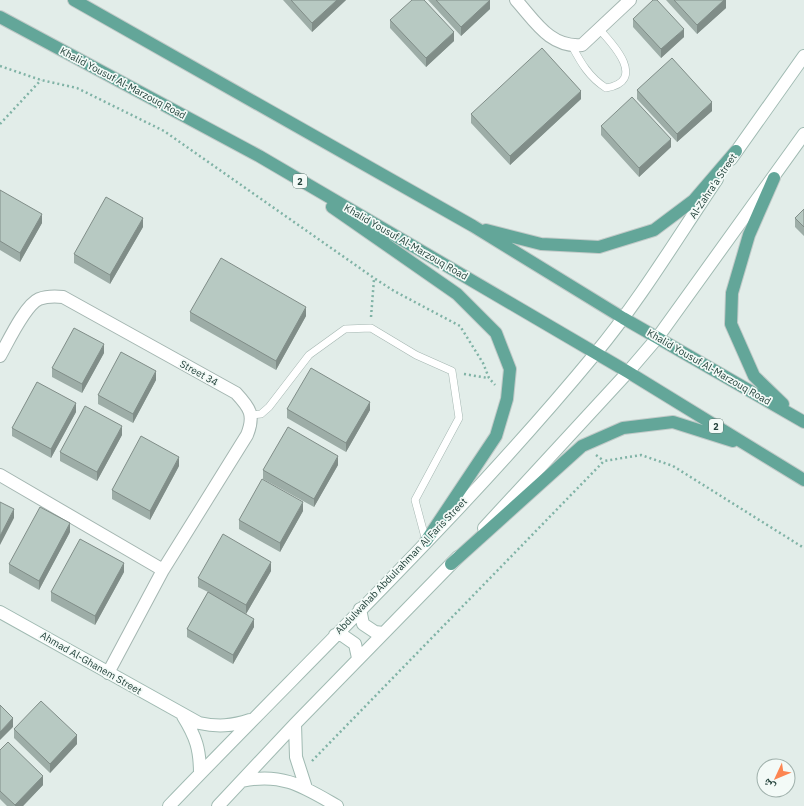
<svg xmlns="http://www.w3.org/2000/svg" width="804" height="806" font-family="'IBM Plex Sans','Noto Naskh Arabic',sans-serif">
  <rect width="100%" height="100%" fill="#e2ede9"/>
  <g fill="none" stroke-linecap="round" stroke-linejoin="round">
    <defs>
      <path id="lane" d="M572,46c9,17 17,31 34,42 41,-7 8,-43 -7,-59
        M252,415l9,-1 8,-7 40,-52 36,-26 26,-1 45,27 36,16 7,47 -44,82 11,41"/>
      <path id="street" d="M516,0c19,21 34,48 66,45l48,-45
        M0,356c8,-14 25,-51 39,-57 8,-3 15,-3 24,-2l173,96c14,15 19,22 11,42l-84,135 -55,103
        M0,475l163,95"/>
      <path id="secondary" d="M731,159l73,-103
        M484,528l144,-156 30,-35 146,-203
        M360,609l3,15 12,8 8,1
        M0,612l199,111c19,4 33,3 51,-3
        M335,635h7l13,9 3,14
        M183,716c13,21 17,33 17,58
        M295,724l1,33 10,31
        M242,781c40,-9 62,6 95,25
        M169,806c143,-149 294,-292 426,-452 45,-54 82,-116 122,-175
        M218,806l77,-82 163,-167"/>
      <path id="primary" d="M74,0l399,226 150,92 181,104
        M0,17l259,139 369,216 176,108
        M774,178l-25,57 -17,58 -1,31 23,52 29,28
        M332,207l125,87 39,39 14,36 -3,30 -11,37 -70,105
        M486,230l55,14 58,3 55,-17 40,-30 42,-49
        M451,564l131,-118 41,-18 50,-6 60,19"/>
    </defs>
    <use href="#lane" stroke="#a4b6b1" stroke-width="8"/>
    <use href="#street" stroke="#a4b6b1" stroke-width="14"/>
    <use href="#secondary" stroke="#a0bab2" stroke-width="14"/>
    <use href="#primary" stroke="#c1cac8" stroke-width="14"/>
    <path stroke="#80b3a6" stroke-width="2.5" stroke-dasharray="2 3" stroke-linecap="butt" d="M0,66l41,14 36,8 87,43 210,147 20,13 66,35 23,37 6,15 6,7
      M0,124l41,-44
      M371,317l3,-38
      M464,374l24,4
      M596,455l8,6
      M312,761l292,-300 37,-6 32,11 131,82"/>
    <use href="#lane" stroke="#fff" stroke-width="7"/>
    <use href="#street" stroke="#fff" stroke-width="12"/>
    <use href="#secondary" stroke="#fff" stroke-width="12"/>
    <use href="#primary" stroke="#63a699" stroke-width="12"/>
  </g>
  <path fill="#9dada7" d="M283,0h63l-34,32z
    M428,0h62v9l-29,27z
    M666,0h60v8l-29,26z
    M633,19l51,18 -23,21 -28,-31z
    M390,20l64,21 -28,26 -36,-39z
    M637,90l75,21 -35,31 -40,-43z
    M581,99l-71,66 -39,-42v-9z
    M601,126l70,21 -32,30 -38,-42z
    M0,190l42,33 -22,39 -20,-12z
    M804,209v27l-9,-9v-9z
    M143,227l-33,57 -36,-21v-9z
    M190,312l116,4 -30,54 -86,-49z
    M104,353l-22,40 -30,-16v-9z
    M156,380l-23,43 -35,-19v-9z
    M287,409l83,1 -24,42 -59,-34z
    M76,412l-25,46 -39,-22v-8z
    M122,435l-25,46 -37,-20v-9z
    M338,465l-24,42 -51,-28v-9z
    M179,466l-29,54 -38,-21v-9z
    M303,511l-23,41 -41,-23v-9z
    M70,532l-31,58 -30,-17v-9z
    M271,571l-25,43 8,13 -21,37 -46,-27v-8l21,-37 -10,-5v-9z
    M124,572l-29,53 -44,-24v-9z
    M14,729l63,15 -27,29 -36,-35z
    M0,750l43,35 -20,21h-16l-7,-7z"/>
  <path fill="#808d88" d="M337,0h9l-34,32v-9z
    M490,0v9l-29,27v-9z
    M724,0h2v8l-29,26v-9z
    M684,29v8l-23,21v-9z
    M454,32v9l-28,26v-9z
    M581,91v8l-71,66v-9z
    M712,102v9l-35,31v-8z
    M671,139v8l-32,30v-9z
    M42,214v9l-22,39v-9z
    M143,218v9l-33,57v-9z
    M306,307v9l-30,54v-9z
    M104,344v9l-22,40v-9z
    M156,371v9l-23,43v-9z
    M370,402v8l-24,42v-9z
    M76,403v9l-25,46v-9z
    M122,426v9l-25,46v-9z
    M338,456v9l-24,42v-8z
    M179,457v9l-29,54v-9z
    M303,502v9l-23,41v-9z
    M14,509v9l-14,27v-9z
    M70,523v9l-31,58v-9z
    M271,562v9l-25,43v-9z
    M124,563v9l-29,53v-9z
    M254,619v8l-21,37v-9z
    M13,718v9l-13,13v-8z
    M77,735v9l-27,29v-9z
    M43,776v9l-20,21h-8v-1z"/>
  <path fill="#b7c9c2" stroke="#808d88" d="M291,0h46l-25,23z
    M412,0h12l30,32 -28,26 -36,-38z
    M436,0h54l-29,27z
    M653,0h4l27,29 -23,20 -28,-30z
    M674,0h50l-27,25z
    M542,48l39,43 -71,65 -39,-42z
    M672,58l40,44 -35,32 -40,-44z
    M632,97l39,42 -32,29 -38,-42z
    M0,190l42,24 -22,39 -20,-12z
    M106,197l37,21 -33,57 -36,-21z
    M804,209v18l-9,-9z
    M221,258l85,49 -30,54 -86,-49z
    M74,328l30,16 -22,40 -30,-16z
    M121,352l35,19 -23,43 -35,-19z
    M311,368l59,34 -24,41 -59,-34z
    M37,382l39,21 -25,46 -39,-21z
    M85,406l37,20 -25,46 -37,-20z
    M288,427l50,29 -24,43 -51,-29z
    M141,436l38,21 -29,54 -38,-21z
    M262,479l41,23 -23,41 -41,-23z
    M0,502l14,7 -14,27z
    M40,507l30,16 -31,58 -30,-17z
    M223,534l48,28 -25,43 -48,-27z
    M80,539l44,24 -29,53 -44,-24z
    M208,592l46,27 -21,36 -46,-26z
    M41,701l36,34 -27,29 -36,-35z
    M0,705l13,13 -13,14z
    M8,742l35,34 -28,29 -15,-14v-41z"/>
  <g text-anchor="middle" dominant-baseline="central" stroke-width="3.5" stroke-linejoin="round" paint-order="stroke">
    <g fill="#f3faf7" stroke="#607872" stroke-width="1">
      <rect x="293" y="174" width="14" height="14" rx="3"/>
      <rect x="709" y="419" width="14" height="14" rx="3"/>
    </g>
    <g font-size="9" font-weight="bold" fill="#214039">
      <text x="300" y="181">2</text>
      <text x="716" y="426">2</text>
    </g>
    <g font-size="10" fill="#214039" stroke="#f3faf7">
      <text transform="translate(123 83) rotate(28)">Khalid Yousuf Al-Marzouq Road</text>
      <text transform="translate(713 186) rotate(-56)">Al-Zahra'a Street</text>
      <text transform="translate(406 242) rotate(30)">Khalid Yousuf Al-Marzouq Road</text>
      <text transform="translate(709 367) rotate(30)">Khalid Yousuf Al-Marzouq Road</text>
      <text transform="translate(199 373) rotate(29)">Street 34</text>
      <text transform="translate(401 566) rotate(-46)">Abdulwahab Abdulrahman Al Faris Street</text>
      <text transform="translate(91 663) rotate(30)">Ahmad Al-Ghanem Street</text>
    </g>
  </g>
  <g transform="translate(776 778) rotate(226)"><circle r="19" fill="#f3faf7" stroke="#9fb0ab"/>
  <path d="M0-3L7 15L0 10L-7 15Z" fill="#fc8551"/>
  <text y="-6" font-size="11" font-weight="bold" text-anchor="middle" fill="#214039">ش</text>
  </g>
</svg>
